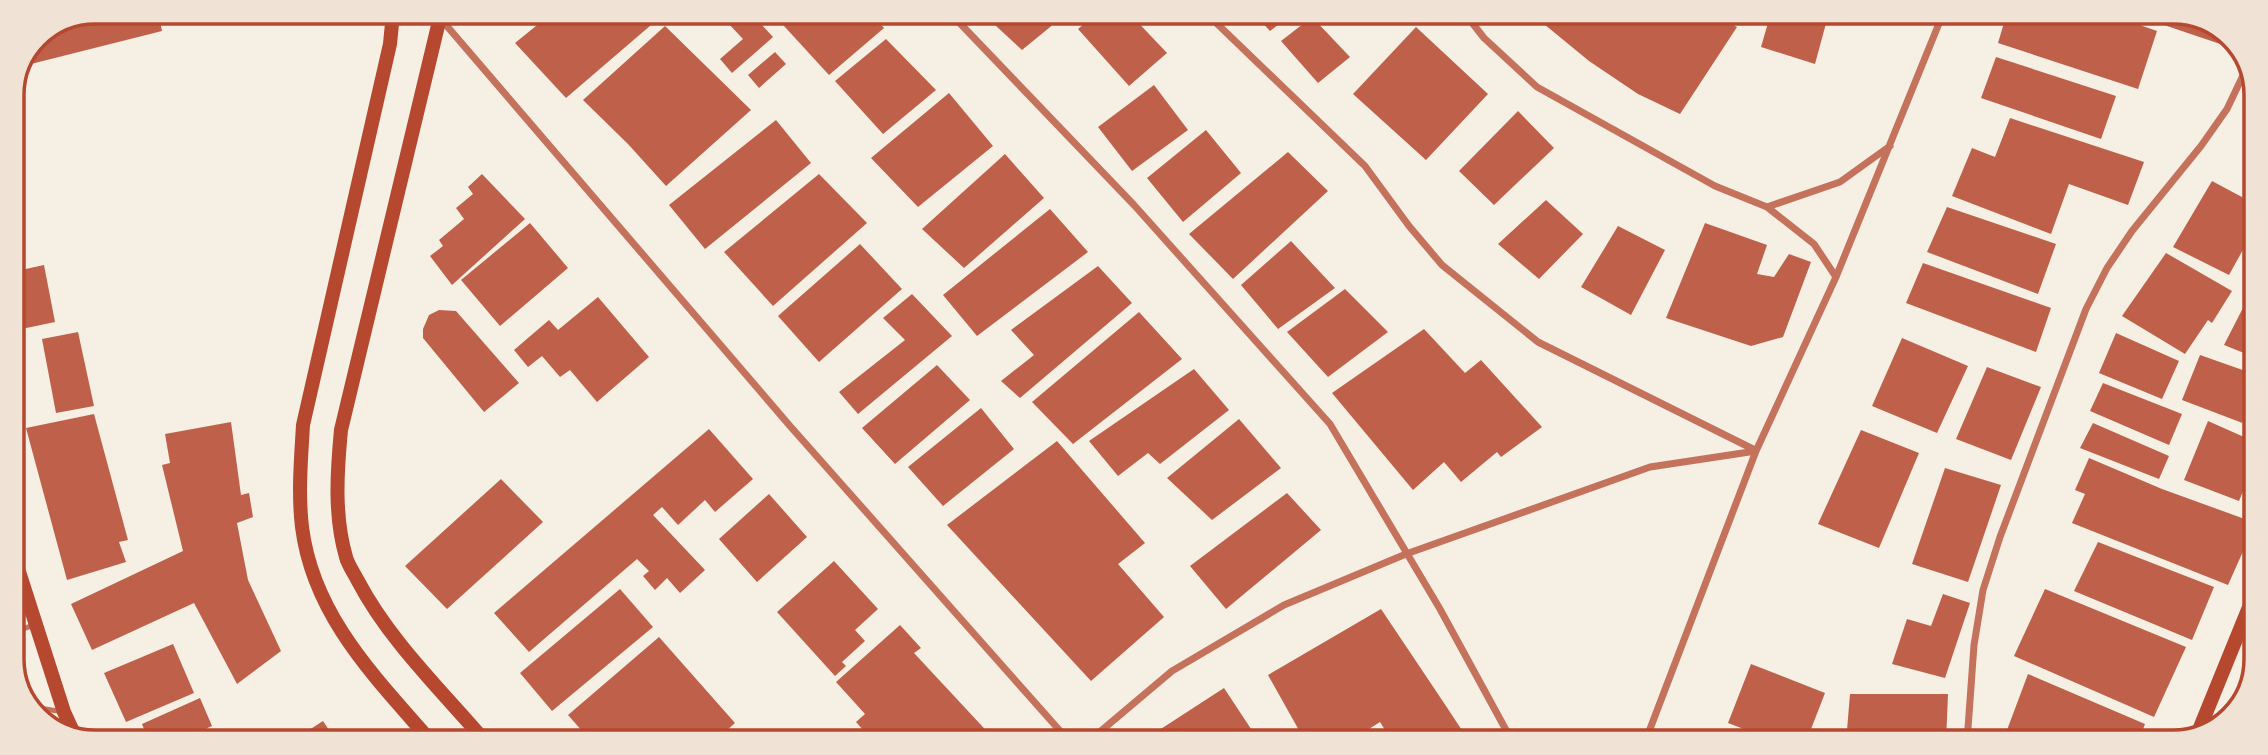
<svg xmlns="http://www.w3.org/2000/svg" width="2268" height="755" font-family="Roboto,sans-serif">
  <rect width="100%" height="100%" fill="#f6efe4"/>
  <path fill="#bf614a" d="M95,12h63l4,19 -139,35 14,-30z
    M552,13h113l-99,85 -51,-55z
    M736,14h16l21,23 -41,36 -12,-14 23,-20 -16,-17z
    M773,14h98l13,14 -55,47z
    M983,14h83l-44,36z
    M1096,14h34l37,39 -38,33 -51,-57z
    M1255,15h36l-21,16z
    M1533,15l183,1 21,11 -57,87 -42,-20 -49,-33z
    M1770,16h58l-13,48 -54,-17z
    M2006,16h108l43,15 -19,58 -140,-46z
    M2167,16l32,1 39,27 3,7 -77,-26z
    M1312,17l38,40 -32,26 -37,-42z
    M665,26l86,84 -85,76 -38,-42 -45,-44z
    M1416,27l72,67 -62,66 -73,-66z
    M886,39l50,51 -53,44 -48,-53z
    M775,52l11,12 -27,24 -11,-13z
    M1996,57l120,39 -15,43 -120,-41z
    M1154,85l34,45 -56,41 -34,-44z
    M949,93l44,53 -75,61 -47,-49z
    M1518,111l36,37 -60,57 -35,-34z
    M2010,118l134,44 -16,43 -59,-21 -18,50 -99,-38 20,-48 23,9z
    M776,120l35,43 -106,86 -36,-44z
    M1206,130l35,43 -58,49 -36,-44z
    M1288,152l40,39 -95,88 -44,-45z
    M1005,154l39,44 -80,70 -42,-39z
    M482,174l43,45 -73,66 -22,-29 13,-10 -4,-6 25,-21 -8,-11 17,-14 -5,-7z
    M819,174l48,49 -94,83 -49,-54z
    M2212,181l43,23v24l-26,47 -56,-28z
    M1546,200l37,34 -44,45 -41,-35z
    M1947,207l109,37 -18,50 -111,-42z
    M1050,209l38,43 -111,84 -34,-41z
    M530,223l38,45 -68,58 -39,-46z
    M1705,223l62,22 -10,29 17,3 15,-23 22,8 -28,75 -32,9 -85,-28z
    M1618,226l47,24 -34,65 -50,-28z
    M1291,241l44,47 -57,41 -37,-44z
    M860,244l42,45 -83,73 -41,-46z
    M2166,253l66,38 -20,32 -4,-3 -23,34 -63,-38z
    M1923,263l128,45 -15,44 -130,-49z
    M44,265l11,57 -43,9v-59z
    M1098,266l34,37 -112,95 -19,-17 33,-26 -23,-25z
    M1345,289l43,43 -60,45 -41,-45z
    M912,294l40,42 -94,78 -19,-22 66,-52 -22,-22z
    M598,297l51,60 -52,45 -27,-32 -10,7 -18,-21 -14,11 -14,-17 35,-30 9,10z
    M2246,302l8,4v51l-30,-12z
    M439,310l17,1 63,72 -35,29 -61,-74v-9l6,-14z
    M1139,312l43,47 -109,85 -41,-42z
    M1424,329l41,44 16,-13 61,67 -41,30 -4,-5 -36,30 -17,-20 -31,28 -81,-97z
    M78,332l16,74 -38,7 -14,-74z
    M2116,333l63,28 -17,38 -63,-26z
    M1902,338l66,28 -31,67 -65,-27z
    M2200,355l54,19 -1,53 -71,-27z
    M937,365l33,35 -75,64 -33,-36z
    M1987,367l54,20 -30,73 -55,-21z
    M1194,369l35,41 -69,54 -12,-11 -30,23 -29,-35z
    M2103,383l79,31 -13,31 -79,-34z
    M981,408l33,41 -71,57 -35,-39z
    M94,414l34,126 -9,2 7,20 -59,18 -41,-152z
    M1239,419l42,49 -69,52 -45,-42z
    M2208,421l45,20v26l-14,34 -55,-21z
    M231,422l10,73 8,-2 4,24 -16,6 11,57 33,71 -44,33 -43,-81 -102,47 -21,-46 112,-53 -21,-86 8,-2 -5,-29z
    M2093,423l76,33 -10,23 -79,-31z
    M709,429l44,50 -38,33 -10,-12 -27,25 -16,-18 -9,8 52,55 -25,23 -13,-15 -12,12 -12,-14 6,-5 -12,-12 -108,93 -35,-39z
    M1861,430l58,23 -40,95 -61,-24z
    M1057,441l88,102 -27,21 46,53 -73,64 -144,-156z
    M2089,458l73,31 91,33v7l-25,56 -156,-62 13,-29 -10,-4z
    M1945,468l56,17 -33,97 -56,-18z
    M501,479l42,43 -96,87 -42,-43z
    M1287,493l34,37 -95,79 -36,-43z
    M769,494l38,43 -50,45 -38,-43z
    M2098,542l116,45 -22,53 -118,-49z
    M834,561l44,48 -23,21 10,11 -23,21 4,4 -11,10 -58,-64z
    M620,589l33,38 -101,84 -32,-38z
    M2045,589l141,58 -32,70 -140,-61z
    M1943,594l27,9 -25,75 -53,-14 15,-45 24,7z
    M1381,609l65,97 23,35h-77l-12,-19 -30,19h-45l-37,-66z
    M900,625l21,23 -7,5 81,87h-79l-7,-8 -8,8h-9l-4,-4 -4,4h-12l-16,-18 9,-8 -29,-32z
    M659,637l76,86 -19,17h-126l-22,-25z
    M173,644l21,49 -68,29 -22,-49z
    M1751,664l74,29 -19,49h-28l-50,-19z
    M2028,674l117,50 -7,19 -132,-1 1,-12z
    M1224,688l35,53h-106l-3,-5z
    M1850,694h98l-2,48h-100z
    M200,698l12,28 -29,13h-35l-6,-15z
    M323,721l12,18h-40z
    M1720,732l25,10h-29z"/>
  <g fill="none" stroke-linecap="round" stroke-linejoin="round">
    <path stroke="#c5725c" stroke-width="5" d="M12,632l23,-7
      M28,706l35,6"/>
    <path stroke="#c5725c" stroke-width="7" d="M951,14l183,191 196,219 110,185 72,132
      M1208,15l157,151 44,60 33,39 96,77 217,108
      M1466,15l18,23 53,49 178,99 52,21 73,-25 50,-36
      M440,18l350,408 279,315
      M1767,207l47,37 22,33
      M1089,741l83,-70 112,-66 122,-51 244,-87 106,-16
      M1645,742l111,-291 80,-174 106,-261
      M1967,742l7,-97 9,-55 17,-53 86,-228 21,-41 25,-37 69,-85 26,-37 20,-42"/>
    <path stroke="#b5482f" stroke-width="14" d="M393,13l-3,31 -87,381c-2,34 -5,68 -1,102 11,88 72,149 127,212
      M441,13l-100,417c-4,42 -7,86 5,127 2,8 8,16 12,24 31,59 82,108 125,158
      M12,550l52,162 12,26
      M2197,735l55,-135"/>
  </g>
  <path d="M0 0H2268V755H0ZM95 24H2173A71 71 0 0 1 2244 95V659A71 71 0 0 1 2173 730H95A71 71 0 0 1 24 659V95A71 71 0 0 1 95 24Z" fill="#f1e2d6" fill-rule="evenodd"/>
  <path fill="none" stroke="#b5482f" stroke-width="3.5" d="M95 24H2173A71 71 0 0 1 2244 95V659A71 71 0 0 1 2173 730H95A71 71 0 0 1 24 659V95A71 71 0 0 1 95 24Z"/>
</svg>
